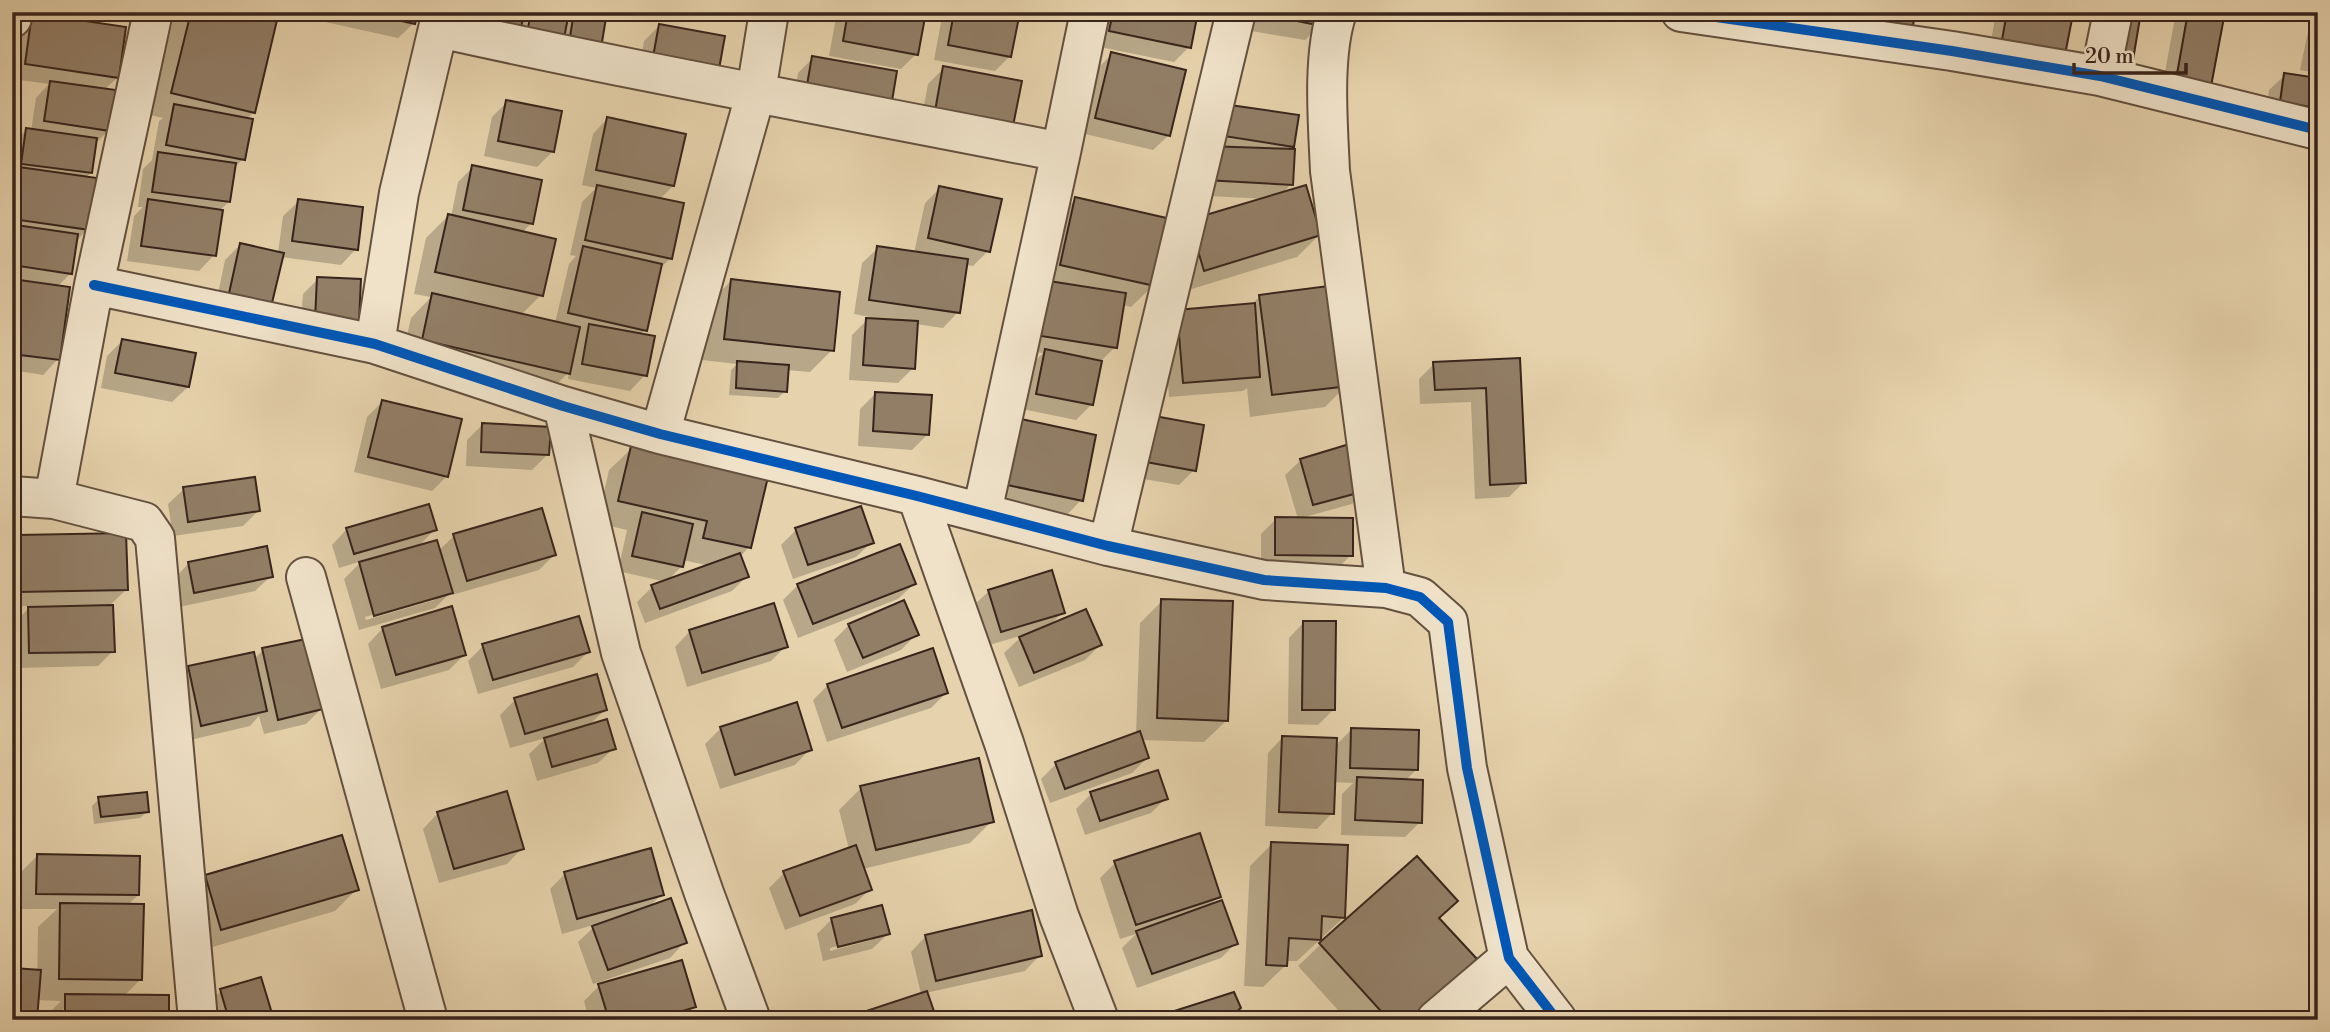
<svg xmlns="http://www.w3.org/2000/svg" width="2330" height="1032" font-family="'Libre Bodoni',serif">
  <rect width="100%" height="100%" fill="#e6d2ac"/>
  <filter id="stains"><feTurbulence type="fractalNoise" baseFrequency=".00286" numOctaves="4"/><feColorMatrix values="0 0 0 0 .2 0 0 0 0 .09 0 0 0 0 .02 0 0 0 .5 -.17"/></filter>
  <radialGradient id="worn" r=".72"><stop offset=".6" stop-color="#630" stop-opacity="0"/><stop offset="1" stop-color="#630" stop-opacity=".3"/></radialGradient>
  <path fill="#0003" fill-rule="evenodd" d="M181,12h74l-1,100 -8,8 -3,39 -10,10 -4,33 -8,7 -7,46 -15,16 -72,-10 7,-45 9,-9h-5l5,-38 9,-9 7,-39 4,-3 -13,-3 23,-94z
    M299,12h117l-2,11 -16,15 -100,-22z
    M475,12h54l-7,39 3,1 8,-40h72l-6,36 -15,15 -30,-5 1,-5 -10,10 -34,-5 3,-17 -12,12 -34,-6z
    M837,12h87l-8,42 -15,15 -72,-13z
    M946,12h69l-5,44 -15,15 -61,-11 8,-43z
    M1102,12h95l-8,35 -15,15 -79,-16z
    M1241,12h82l-2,13 -16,15 -66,-11z
    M1859,12h54l-59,30z
    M2001,12h55l15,3 -86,57 10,-53z
    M2176,12h47l-64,93z
    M2312,12h6v61l-18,-3z
    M32,15l86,62 -14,13 5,40 -14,14 -4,29 -6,5 3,51 -13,13 -4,31 -14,14 1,72 -15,16 -31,-5v-226l14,-14 5,1 5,-33 13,-14 -37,-5 5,-49z
    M659,26l64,12 -84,33 5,-30z
    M1112,54l57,81 -16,15 -72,-17 16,-64z
    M813,58l82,15 -103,33 6,-33z
    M944,68l66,63 -91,1 9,-48z
    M2285,75l33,5v45l-52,-9 3,-26z
    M507,102l45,50 -15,15 -53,-11 8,-39z
    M608,118l65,68 -14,14 11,59 -11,10 -14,61 -5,5 5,40 -15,16 -62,-12 1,-7 -23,23 -145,-33 10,-44 20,-21 -17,-3 12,-56 22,-22 3,1 7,-35 15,-15 58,56 -9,10 19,62 -20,20 34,8 14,-59 7,-8 -6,-1 12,-53 14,-14 -14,-3 11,-51z
    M1201,120l92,26 -5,5 3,33 -10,11 38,40 -22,22 -115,35 -15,-48 99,-45 -76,-4z
    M940,188l48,63 -15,15 -8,-1 -7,47 -15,16 -27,-4 -3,44 -15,15 -49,-3 3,-45 18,-18 -16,-3 8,-51 16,-15 36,5 11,-50z
    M1076,199l78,86 -23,22 -9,-2 -7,42 -15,15 -9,43 -15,15 -54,-11 8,-43 13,-13 -16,-2 26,-130z
    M299,201l57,48 -15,16 -60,-8 -67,56 11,-53 15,-15 38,8 5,-37z
    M318,279l41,1 -59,55 3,-41z
    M731,281l101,69 -22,22 -24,-2 -1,21 -7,7 -49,-3 2,-25 6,-6 -35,-4 7,-57z
    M1260,296l87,89 -22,22 -75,10 -3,-29 -4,3 -74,6 -6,-71 88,-21z
    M122,341l66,46 -16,15 -71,-14 6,-32z
    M1519,360l5,122 -15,15 -34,2 -4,-97 -51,2 -1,-25 15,-15z
    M875,394l53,40 -16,16 -54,-4 2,-37z
    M382,402l65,74 -15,15 -78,-19 13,-55z
    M482,425l65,30 -15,15 -66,-4 1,-26z
    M1202,426l-8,44 -15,15 -53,-9z
    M1006,436l75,64 -15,16 -74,-16z
    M632,448l117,99 -9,10 7,19 -15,15 -87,32 -8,-21 15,-15 58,-21 -27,-6 -2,7 -15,15 -48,-11 9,-41 -30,-7 12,-53z
    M1301,460l66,29 -15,15 -51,14 50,37 -15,15h-75v-36l15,-15h22l-13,-44z
    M184,489l74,22 -15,15 -70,10 -5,-32z
    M347,529h88l-17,18 20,4 16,-15 100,19 -15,15 -87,25 -1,-3 -16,16 -76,22 -15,-51 18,-18 -23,7 -7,-23zM435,597v3l-69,20 -1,-3z
    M796,530l76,12 -16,15 -63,22 -12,-34z
    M18,536l108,54 -15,14 2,47 -15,15 -84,2 -2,3 1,-47 18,-18h-19v-64z
    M189,563l82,13 -16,15 -76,16 -5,-28z
    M914,584l-16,15 -100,39 -15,-38 15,-15z
    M989,591l74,21 -14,14 51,19 -15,15 -66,27 -15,-34 19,-18 -37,11 -13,-40z
    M1162,601l65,119 -23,22 -63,-2 6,18 -15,15 -82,30 -9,-24 15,-15 80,-29 4,-112z
    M1304,622l29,88 -15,15 -30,-1 1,-86z
    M849,625l68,9 -16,16 -54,22 -13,-32z
    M383,628l81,27 -15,15 -68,19 -13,-45z
    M690,631l96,15 -15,15 -84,26 -12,-40z
    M483,646l105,6 -15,15 -95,27 -10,-33z
    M263,650l58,59 -15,15 -42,10 -5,-18 -9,10 -64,15 -13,-58 15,-15 65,-14 1,5z
    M828,685l118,8 -15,15 -104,34 -14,-42z
    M515,700l90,10 -17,16 26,22 -16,15 -61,18 -8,-27 17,-16 -36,10 -10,-33z
    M796,704l14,45 -15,16 -75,24 -15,-45 15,-15z
    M1352,729l64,41 -11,11 15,41 -15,15 -64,-2 1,-41 11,-11 -20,-1 -1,31 -15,16 -52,-3 3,-73 15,-16 51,10z
    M861,788l131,33 -22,22 -107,26 7,20 -15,15 -70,26 -16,-42 15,-15 65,-24 -10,-39z
    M1091,794l75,4 -15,15 -66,22 -9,-26z
    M99,799l49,12 -8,7 -46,6 -2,-18z
    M438,813l84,35 -15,16 -68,19 -16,-54z
    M1272,844l72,73 -47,44h-11v4l-23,22 -19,-1 6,-120z
    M37,856l101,39 -11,11 14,73 -18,18 -60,12v11h-13l1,-9 10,-10 -24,-1 1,-73 19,-18h-36l1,-38z
    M1115,863l104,33 -11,11 28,36 -15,15 -84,30 -15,-40 14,-14 -16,5 -20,-61z
    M565,874l97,20 -13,13 36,35 -15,16 -77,26 -15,-42 19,-18 -35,10 -12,-45z
    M206,876l151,13 -22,22 -136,40 -15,-52z
    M1456,901l-18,18 -29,101h-62l-49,-54 23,-22z
    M832,919l56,15 -16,15 -49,12 -6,-27zM872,937v3l-42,11v-3z
    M926,936l114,19 -15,16 -104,23 -10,-42z
    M599,986l95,20 -13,14h-92l-5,-19z
    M221,991l51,29h-62l-5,-14z"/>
  <path fill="#927e67" stroke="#38241c" stroke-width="2" d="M191,12h72l15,4 -23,97 -84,-20z
    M362,12h56l-3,12z
    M486,12h38l-5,27 -37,-7z
    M531,12h38l-7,37 -37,-6z
    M574,12h33l-6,36 -32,-5z
    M848,12h78l-8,43 -75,-14z
    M954,12h66l-9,45 -63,-12z
    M1113,12h85l-7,36 -82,-17z
    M1253,12h72l-3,14z
    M1871,12h44l-3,21 -43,-6z
    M2007,12l66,2 -11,56 -63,-13z
    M2117,12h24l-11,66 -24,-4z
    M2188,12h37l-16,85 -35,-6z
    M32,13l94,14 -7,51 -94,-14z
    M659,24l66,12 -6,33 -66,-12z
    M1111,52l75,18 -16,66 -75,-18z
    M812,56l85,15 -6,36 -85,-16z
    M943,66l79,15 -10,50 -78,-14z
    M2284,73l34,5v30l-38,-6z
    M50,81l66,9 -6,41 -66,-10z
    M506,100l56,11 -8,41 -56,-11z
    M1216,103l83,12 -5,32 -83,-13z
    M174,104l79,15 -8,41 -79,-15z
    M607,117l79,17 -12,52 -78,-16z
    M26,128l71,10 -5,35 -71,-9z
    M1206,146l89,3 -2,36 -88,-5z
    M158,152l78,11 -6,39 -78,-10z
    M472,165l70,15 -9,44 -70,-14z
    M12,166l85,12 -7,52 -78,-11z
    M597,185l87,18 -12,56 -87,-19z
    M1306,185l15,50 -117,36 -15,-51z
    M939,186l63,13 -12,53 -62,-14z
    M1075,197l96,22 -16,67 -95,-21z
    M148,199l75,11 -7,46 -75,-10z
    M298,199l65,8 -5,43 -66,-9z
    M448,214l108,25 -13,57 -108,-24z
    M16,225l62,9 -6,40 -60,-9z
    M240,243l44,10 -13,54 -43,-9z
    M583,246l79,18 -15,67 -79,-18z
    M877,246l91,13 -8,54 -91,-13z
    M317,277l44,2 -2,43 -44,-2z
    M12,279l58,8 -10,73 -48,-6z
    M731,279l109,13 -6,59 -110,-12z
    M1049,281l77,12 -9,55 -76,-12z
    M1336,285l13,101 -77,9 -13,-100z
    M432,293l148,34 -10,47 -148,-34z
    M1255,303l5,74 -77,6 -6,-73z
    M866,318l52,3 -3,48 -52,-4z
    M589,324l66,12 -8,40 -65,-12z
    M122,339l74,14 -7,34 -74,-14z
    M1045,349l57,12 -9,44 -57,-11z
    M1520,358l6,125 -36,2 -4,-97 -51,2 -2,-28z
    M737,361l52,4 -2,27 -51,-4z
    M875,392l57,3 -3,40 -56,-4z
    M382,400l80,19 -14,58 -80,-20z
    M1149,415l55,10 -8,46 -56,-10z
    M1021,419l75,16 -13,66 -76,-16z
    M482,423l69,4 -2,28 -68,-3z
    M1356,442l13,48 -56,15 -13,-46z
    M631,446l137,31 -17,71 -48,-10 4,-17 -89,-20z
    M255,477l5,34 -72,11 -5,-35z
    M429,504l8,26 -83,24 -8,-26z
    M861,506l13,37 -66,22 -13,-37z
    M542,508l14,47 -89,26 -14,-47z
    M642,512l51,12 -10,43 -51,-11z
    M1275,517l78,1v38l-78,-1z
    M126,533l2,57 -110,2v-57z
    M437,540l16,53 -79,23 -15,-54z
    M900,544l16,40 -103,40 -16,-40z
    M267,546l6,31 -79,16 -6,-31z
    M740,553l9,24 -89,32 -9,-24z
    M1052,570l13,43 -64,19 -13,-42z
    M1161,599l72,2 -5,120 -71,-3z
    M904,600l15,35 -56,23 -15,-34z
    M774,603l14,44 -86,26 -13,-43z
    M113,605l2,47 -86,1 -1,-46z
    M452,606l14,49 -70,20 -14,-48z
    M1086,609l16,36 -68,28 -15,-36z
    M579,616l11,36 -97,28 -11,-36z
    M1303,621h33l-1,89h-33z
    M306,639l17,70 -45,11 -16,-72z
    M933,648l15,45 -106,35 -15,-44z
    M254,652l13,59 -66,15 -13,-60z
    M597,674l10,36 -82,24 -11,-36z
    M797,702l15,48 -77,25 -15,-48z
    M12,709h7l-4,51h-3z
    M607,719l9,30 -64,18 -8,-29z
    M1351,728l68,2 -1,40 -68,-2z
    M1140,731l9,27 -84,31 -10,-27z
    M1282,736l55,2 -3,76 -55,-2z
    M979,758l15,64 -118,28 -16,-64z
    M1158,770l10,29 -68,22 -10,-29z
    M1357,777l66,3 -1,43 -67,-3z
    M507,791l17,58 -70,20 -17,-57z
    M147,792l2,20 -48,5 -3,-20z
    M1200,833l21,64 -85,28 -22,-64z
    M342,835l17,55 -138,40 -16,-55z
    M1271,842l77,3 -3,73 -23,-2 -1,24 -32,-2 -2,28 -21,-1z
    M856,845l16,45 -72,26 -17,-45z
    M651,848l13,47 -87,24 -13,-47z
    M37,854l103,2 -1,39 -103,-1z
    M1417,856l41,45 -19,17 38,41 -68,61h-20l-70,-77z
    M671,898l16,45 -79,27 -16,-44z
    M1222,900l16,44 -86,30 -16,-43z
    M60,903l84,1 -2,76 -83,-1z
    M882,905l8,29 -52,13 -7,-29z
    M1032,910l10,46 -106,25 -11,-46z
    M682,960l14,47 -44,13h-43l-11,-36z
    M12,968l29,2 -4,50h-25z
    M261,977l13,43h-45l-9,-31z
    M927,991l10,29h-98z
    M1234,992l7,16 -15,12h-80z
    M65,994l104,1v25h-104z
    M1477,1006l11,14h-28z"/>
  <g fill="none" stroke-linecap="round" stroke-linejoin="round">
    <defs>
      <path id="street" d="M1337,12c-15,44 -9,113 -7,159l56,417
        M1681,12l271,39 148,25 218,54
        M12,18l1,-6
        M439,28c207,46 415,83 622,124
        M2100,76l13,-64
        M94,285l281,59 188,62 97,28 257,62 191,50 156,34 122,8 34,9 28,25 19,146 42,190 48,62
        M375,344l24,-151 43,-181
        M563,406l58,247 83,240 47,127
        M660,434l96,-342 13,-80
        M12,496l42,3 40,-214 59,-273
        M917,496l87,247 55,173 40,104
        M54,499l90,23 11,16 43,482
        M982,512l79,-360 29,-140
        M1108,546l128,-534
        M306,577l122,443
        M1436,1020l73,-62"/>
    </defs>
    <use href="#street" stroke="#645040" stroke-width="42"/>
    <use href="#street" stroke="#efe2c9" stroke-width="38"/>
    <defs>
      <path id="cycleway" d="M1681,12l271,39 148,25 218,54
        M94,285l281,59 188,62 97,28 257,62 191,50 156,34 122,8 34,9 28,25 19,146 42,190 48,62"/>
    </defs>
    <use href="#cycleway" stroke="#efe2c9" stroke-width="15"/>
    <use href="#cycleway" stroke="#0057b8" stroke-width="10"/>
  </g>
  <rect width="2330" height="1032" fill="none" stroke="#e6d2ac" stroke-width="42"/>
  <rect x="14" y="14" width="2302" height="1004" fill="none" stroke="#38241c" stroke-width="3.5"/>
  <rect x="21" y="21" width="2288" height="990" fill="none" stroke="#38241c" stroke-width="2"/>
  <path d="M2074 63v10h112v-10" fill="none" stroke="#38241c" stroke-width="3.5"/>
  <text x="2085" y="63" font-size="21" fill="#38241c" stroke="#efe2c9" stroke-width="5" paint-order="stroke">20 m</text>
  <rect width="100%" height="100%" filter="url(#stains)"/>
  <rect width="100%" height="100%" fill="url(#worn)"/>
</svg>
